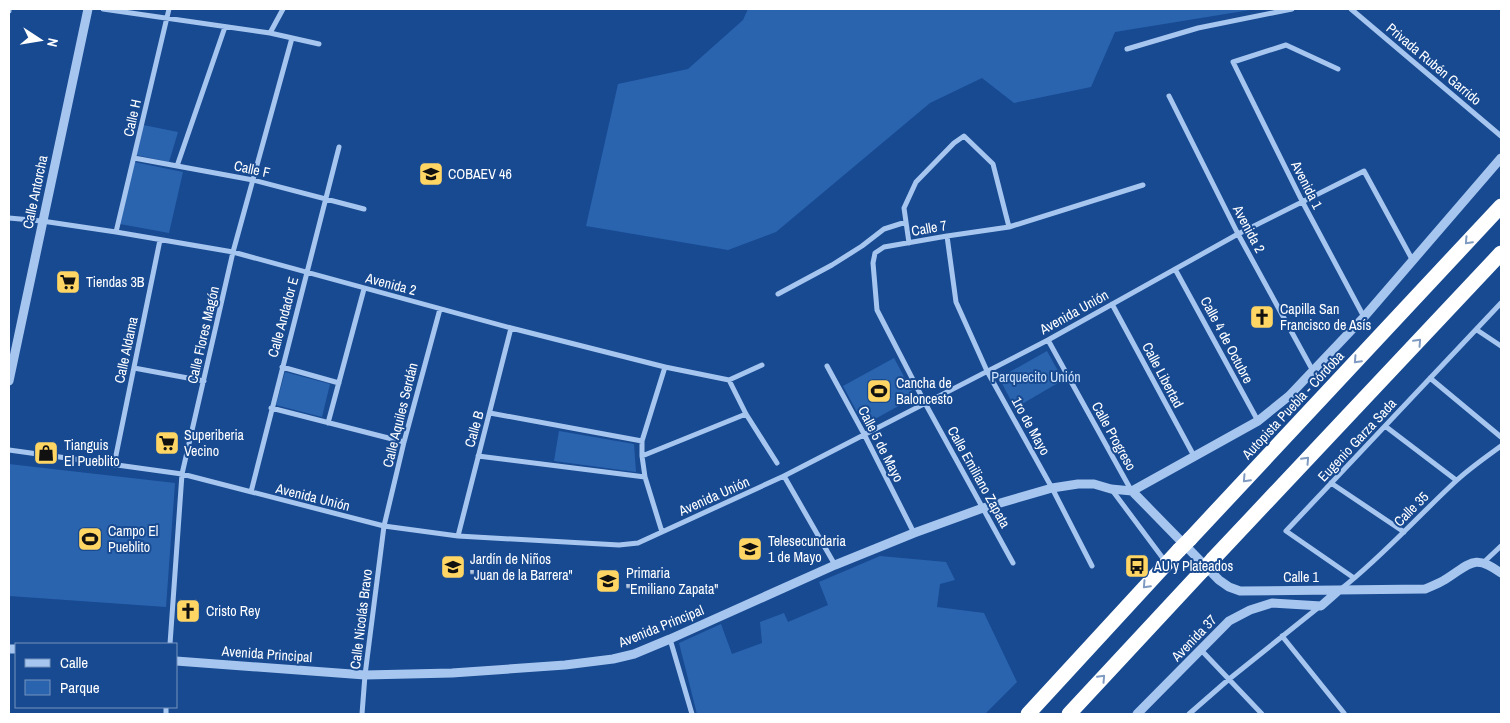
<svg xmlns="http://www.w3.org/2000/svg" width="1510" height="723" font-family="'Archivo Narrow',sans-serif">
  <rect width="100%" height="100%" fill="#184a91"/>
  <path fill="#2a64af" d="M748,9h508l-141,23 -24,55 -77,16 -32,-25 -52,25 -154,129 -48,18 -142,-24 32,-142 70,-15 55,-49z
    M143,125l35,7 -9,30 -33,-7z
    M134,162l49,10 -14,61 -49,-9z
    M1047,351l16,29 -48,28 -16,-30z
    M894,358l21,39 -51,28 -21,-39z
    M285,372l45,12 -8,33 -46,-12z
    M559,431l75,13 2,28 -82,-11z
    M9,464l166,19 -9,124 -157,-11z
    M880,556l66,6 9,18 -15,4 -3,23 47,6 33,69 -32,32h-288l-18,-71 42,-19 11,30 30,-11 -2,-21 24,-9 4,9 40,-17 -9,-23z"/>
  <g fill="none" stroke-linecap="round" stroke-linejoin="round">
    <path stroke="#a6c6f0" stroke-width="5" d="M103,9l167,24 49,11
      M1351,9l150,127
      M9,11v-2
      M270,33l13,-24
      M1127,49l71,-21 94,-19
      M1338,69l-52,-24 -53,17 69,139 62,116
      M1169,96l69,138 75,137
      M134,158l119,22 111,29
      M177,166l48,-139
      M9,218l33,3 74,11 117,20 278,76 154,39 64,13 33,-15
      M116,232l53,-223
      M947,236l9,66 31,69 65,117 40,78
      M909,243l-5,-35 12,-26 38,-39 10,-7 29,28 16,63
      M1175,269l83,152
      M778,294l54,-29 30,-19 22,-17 22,-7
      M1112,304l82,152
      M1477,330l24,16
      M1048,340l83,150
      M827,366l37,68 50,99
      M282,367l57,16
      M134,368l70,13
      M1430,378l71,59
      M729,380l17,34 31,49
      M271,408l133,34
      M490,413l152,28
      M328,423l36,-134
      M1385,426l71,54
      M9,450l173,24 202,52 74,10 161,9 19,-2 146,-67 264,-136 190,-106 126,-63 49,90
      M478,456l167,21
      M642,456l104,-42
      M114,465l46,-225
      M784,476l51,89
      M1331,483l73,49
      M1112,490l53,71
      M251,492l88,-345
      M662,532l-17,-55 -3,-21v-15l23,-74
      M458,536l53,-208
      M1484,562l17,-16
      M1013,563l-88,-160 -48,-93 -4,-47 2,-10 9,-6 63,-11 62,-9 134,-42
      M1354,578l-68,-47 215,-228
      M1341,589c41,-32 76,-72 115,-108 14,-13 30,-24 45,-35
      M1282,636l62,77
      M670,639l22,75
      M170,644l12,-170 51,-222 59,-214
      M1202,651l60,63
      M166,714v-7
      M362,714l3,-39 19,-149 20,-84 36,-133
      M1189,714l39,-34 91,-73"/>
    <path stroke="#a6c6f0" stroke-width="9" d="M9,381l79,-372
      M1132,491l126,-70 31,-25 75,-79 137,-159
      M1132,491l87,89 10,7 11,4 185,-2c7,-3 15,-6 21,-10 24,-15 28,-26 55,-6
      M9,649h7
      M176,661l189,14 87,-2 113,-8 48,-6 21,-5 36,-15 165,-74 79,-32 69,-25 69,-20 26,-4h16l17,5 21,2
      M1137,714l92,-93 21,-11 22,-7 49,3 17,-15"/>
    <path stroke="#fff" stroke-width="15" d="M1190,539l311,-333
      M1213,559l288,-306
      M1028,714l151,-164
      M1069,714l133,-143"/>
    <path stroke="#fff" stroke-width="15" d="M1179,550l11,-11
      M1202,571l11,-12"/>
  </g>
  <defs><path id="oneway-chevron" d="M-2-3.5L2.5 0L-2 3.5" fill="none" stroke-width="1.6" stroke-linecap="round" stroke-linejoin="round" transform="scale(1.25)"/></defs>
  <g stroke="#809bc2">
    <use href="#oneway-chevron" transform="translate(1468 241) rotate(133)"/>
    <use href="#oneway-chevron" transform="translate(1418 342) rotate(-47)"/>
    <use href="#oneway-chevron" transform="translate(1357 360) rotate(133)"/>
    <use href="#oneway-chevron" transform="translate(1306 460) rotate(-47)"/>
    <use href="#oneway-chevron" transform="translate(1246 479) rotate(133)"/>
    <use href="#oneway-chevron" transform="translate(1146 585) rotate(133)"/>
    <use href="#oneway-chevron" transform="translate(1102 678) rotate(-47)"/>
  </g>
  <defs>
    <symbol id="school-square" viewBox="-11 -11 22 22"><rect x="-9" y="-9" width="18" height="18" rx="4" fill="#ffd564" stroke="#184a91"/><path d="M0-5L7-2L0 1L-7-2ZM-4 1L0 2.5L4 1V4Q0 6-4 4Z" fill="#111"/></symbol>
    <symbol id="supermarket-square" viewBox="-11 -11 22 22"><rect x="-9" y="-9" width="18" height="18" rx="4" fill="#ffd564" stroke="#184a91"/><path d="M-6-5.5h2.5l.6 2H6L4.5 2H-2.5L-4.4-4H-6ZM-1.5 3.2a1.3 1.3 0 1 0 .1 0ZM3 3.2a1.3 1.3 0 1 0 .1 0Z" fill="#111"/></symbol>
    <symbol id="church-square" viewBox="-11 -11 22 22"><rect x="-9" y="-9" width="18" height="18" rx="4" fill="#ffd564" stroke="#184a91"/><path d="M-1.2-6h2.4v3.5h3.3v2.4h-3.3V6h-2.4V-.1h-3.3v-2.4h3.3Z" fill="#111"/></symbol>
    <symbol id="stadium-square" viewBox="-11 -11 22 22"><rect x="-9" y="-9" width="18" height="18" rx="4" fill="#ffd564" stroke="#184a91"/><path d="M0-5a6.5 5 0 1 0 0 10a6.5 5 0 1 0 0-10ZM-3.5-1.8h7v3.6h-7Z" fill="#111"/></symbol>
    <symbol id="shop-square" viewBox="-11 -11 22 22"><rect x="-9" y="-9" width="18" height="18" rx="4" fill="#ffd564" stroke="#184a91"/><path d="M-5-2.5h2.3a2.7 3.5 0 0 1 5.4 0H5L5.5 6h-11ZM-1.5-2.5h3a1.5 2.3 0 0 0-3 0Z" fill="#111"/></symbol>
    <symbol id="bus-square" viewBox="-11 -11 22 22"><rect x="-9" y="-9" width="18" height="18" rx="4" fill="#ffd564" stroke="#184a91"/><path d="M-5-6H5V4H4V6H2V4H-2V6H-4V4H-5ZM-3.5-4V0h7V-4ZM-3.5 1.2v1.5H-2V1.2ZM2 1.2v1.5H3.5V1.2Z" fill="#111"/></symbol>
  </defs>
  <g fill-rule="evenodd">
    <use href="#school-square" x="417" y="160" width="28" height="28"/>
    <use href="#supermarket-square" x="54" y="268" width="28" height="28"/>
    <use href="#church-square" x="1248" y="303" width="28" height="28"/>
    <use href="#stadium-square" x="865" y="377" width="28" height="28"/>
    <use href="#supermarket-square" x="153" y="429" width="28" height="28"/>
    <use href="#shop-square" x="32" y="439" width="28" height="28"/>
    <use href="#stadium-square" x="76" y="525" width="28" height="28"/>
    <use href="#school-square" x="736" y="535" width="28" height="28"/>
    <use href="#bus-square" x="1123" y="552" width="28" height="28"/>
    <use href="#school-square" x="439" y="553" width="28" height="28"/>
    <use href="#school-square" x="594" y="567" width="28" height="28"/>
    <use href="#church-square" x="174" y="597" width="28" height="28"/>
  </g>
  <g text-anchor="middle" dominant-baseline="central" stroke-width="4" stroke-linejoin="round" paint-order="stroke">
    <g font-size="14" fill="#fff" stroke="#184a91">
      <text transform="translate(1434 64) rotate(40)">Privada Rubén Garrido</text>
      <text transform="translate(132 118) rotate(-77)">Calle H</text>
      <text transform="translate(252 169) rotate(12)">Calle F</text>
      <text transform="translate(1307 185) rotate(63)">Avenida 1</text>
      <text transform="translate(35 192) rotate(-78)">Calle Antorcha</text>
      <text transform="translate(929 228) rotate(-10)">Calle 7</text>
      <text transform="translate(1249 229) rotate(62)">Avenida 2</text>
      <text transform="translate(391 284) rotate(15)">Avenida 2</text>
      <text transform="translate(1074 312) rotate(-29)">Avenida Unión</text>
      <text transform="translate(283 317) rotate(-75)">Calle Andador E</text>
      <text transform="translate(203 335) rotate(-77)">Calle Flores Magón</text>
      <text transform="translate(1227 340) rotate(62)">Calle 4 de Octubre</text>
      <text transform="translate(126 350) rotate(-78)">Calle Aldama</text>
      <text transform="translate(1163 375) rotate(62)">Calle Libertad</text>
      <text transform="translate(1293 405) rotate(-47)">Autopista Puebla - Córdoba</text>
      <text transform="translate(400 415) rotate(-76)">Calle Aquiles Serdán</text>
      <text transform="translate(1031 426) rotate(61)">1ro de Mayo</text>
      <text transform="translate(474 429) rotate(-74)">Calle B</text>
      <text transform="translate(1114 436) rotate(61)">Calle Progreso</text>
      <text transform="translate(1357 440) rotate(-47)">Eugenio Garza Sada</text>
      <text transform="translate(881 444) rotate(63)">Calle 5 de Mayo</text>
      <text transform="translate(979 477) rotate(61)">Calle Emiliano Zapata</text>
      <text transform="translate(714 496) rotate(-24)">Avenida Unión</text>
      <text transform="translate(313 497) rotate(14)">Avenida Unión</text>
      <text transform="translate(1411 509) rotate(-45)">Calle 35</text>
      <text x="1301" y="577">Calle 1</text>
      <text transform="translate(361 619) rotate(-83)">Calle Nicolás Bravo</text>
      <text transform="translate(661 626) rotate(-22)">Avenida Principal</text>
      <text transform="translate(1194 638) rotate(-46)">Avenida 37</text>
      <text transform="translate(267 654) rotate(4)">Avenida Principal</text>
    </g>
    <g font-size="14" fill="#fff" stroke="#184a91" text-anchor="start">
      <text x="448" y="174">COBAEV 46</text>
      <text x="86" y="282">Tiendas 3B</text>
      <text x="1280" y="309">Capilla San<tspan x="1280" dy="16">Francisco de Asís</tspan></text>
      <text x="896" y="383">Cancha de<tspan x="896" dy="16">Baloncesto</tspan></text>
      <text x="184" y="435">Superiberia<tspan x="184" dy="16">Vecino</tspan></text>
      <text x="64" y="445">Tianguis<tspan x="64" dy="16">El Pueblito</tspan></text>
      <text x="108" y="531">Campo El<tspan x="108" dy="16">Pueblito</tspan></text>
      <text x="768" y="541">Telesecundaria<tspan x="768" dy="16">1 de Mayo</tspan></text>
      <text x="470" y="559">Jardín de Niños<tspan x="470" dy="16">"Juan de la Barrera"</tspan></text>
      <text x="1154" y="566">AU y Plateados</text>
      <text x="626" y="573">Primaria<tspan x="626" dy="16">"Emiliano Zapata"</tspan></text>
      <text x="206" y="611">Cristo Rey</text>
    </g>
    <g font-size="14" fill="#cce1fb" stroke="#184a91">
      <text x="1036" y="377">Parquecito Unión</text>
    </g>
  </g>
  <rect width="1510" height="723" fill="none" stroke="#ffffff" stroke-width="20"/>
  <rect x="15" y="643" width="162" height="65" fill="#184a91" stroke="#7492bd"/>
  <rect x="25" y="659" width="25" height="8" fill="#a6c6f0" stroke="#7492bd"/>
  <text x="60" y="668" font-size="15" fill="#ffffff">Calle</text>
  <rect x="25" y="680" width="25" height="15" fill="#2a64af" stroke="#7492bd"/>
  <text x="60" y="693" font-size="15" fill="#ffffff">Parque</text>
  <g transform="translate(40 40) rotate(102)" stroke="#184a91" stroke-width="4" paint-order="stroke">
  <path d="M0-4L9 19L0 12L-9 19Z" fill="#ffffff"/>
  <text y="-8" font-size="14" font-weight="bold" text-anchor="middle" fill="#ffffff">N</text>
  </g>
</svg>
